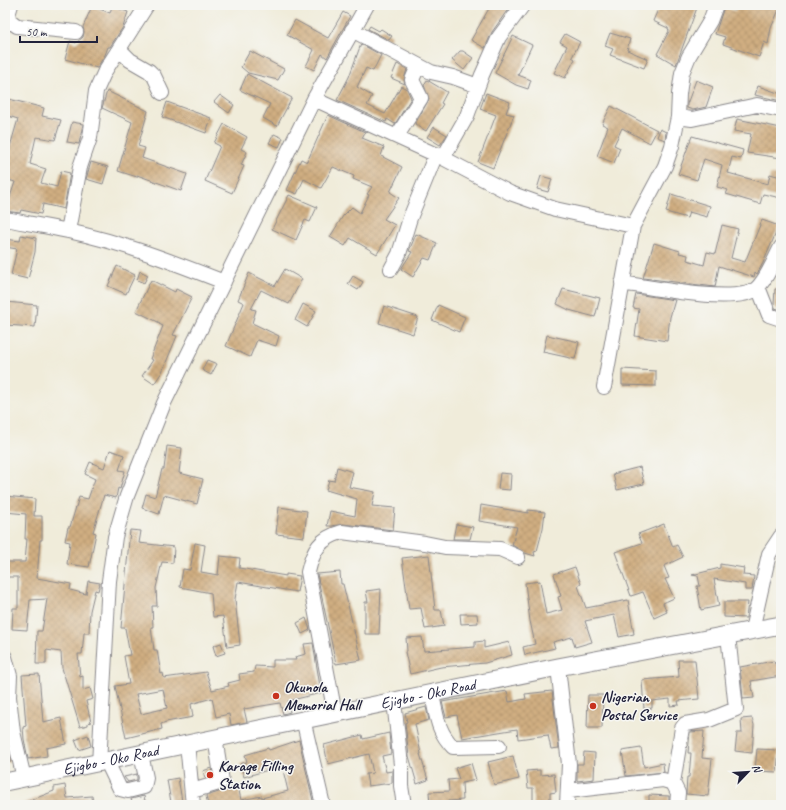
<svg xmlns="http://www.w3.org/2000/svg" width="786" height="810" font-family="Caveat,sans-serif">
  <defs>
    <pattern id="building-cross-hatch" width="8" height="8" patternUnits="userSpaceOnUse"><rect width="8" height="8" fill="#d0ae81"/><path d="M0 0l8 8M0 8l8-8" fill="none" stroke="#b29570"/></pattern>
  </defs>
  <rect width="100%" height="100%" fill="#f6f6f2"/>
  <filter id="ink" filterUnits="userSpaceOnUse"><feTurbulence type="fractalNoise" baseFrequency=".025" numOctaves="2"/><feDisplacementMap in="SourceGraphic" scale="8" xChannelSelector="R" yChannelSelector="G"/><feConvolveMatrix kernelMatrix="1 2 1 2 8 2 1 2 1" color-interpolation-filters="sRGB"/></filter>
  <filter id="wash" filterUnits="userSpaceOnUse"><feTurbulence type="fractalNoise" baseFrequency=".012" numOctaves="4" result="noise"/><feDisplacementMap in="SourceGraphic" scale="16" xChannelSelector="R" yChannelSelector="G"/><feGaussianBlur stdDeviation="0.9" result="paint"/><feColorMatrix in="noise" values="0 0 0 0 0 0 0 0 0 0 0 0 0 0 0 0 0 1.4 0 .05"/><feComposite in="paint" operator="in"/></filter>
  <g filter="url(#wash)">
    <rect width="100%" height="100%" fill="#f0ecda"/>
    <g id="blocks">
      <path fill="url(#building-cross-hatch)" fill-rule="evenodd" d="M491,5h20l-19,27 -7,16 -14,-8z
        M660,5h38l-22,60 -19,-11 12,-23 -1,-3 -15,-7z
        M737,5h44l-10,23 -3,16 -4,-2 -5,15 -36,-13 2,-7 -10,-3 9,-27 11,4z
        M92,6l18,7 2,-7 16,6 -5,15 -13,20h-2l-3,8 -8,13 -32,-9 5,-18 6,2 7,-6 1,-5 -1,-5z
        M343,12l7,4 -23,42 -5,-4 -8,16 -8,-4 8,-16 -27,-15 8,-15 33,18z
        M370,26l9,5 2,-2 11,7 -3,4 -21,-11z
        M610,33l20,6 -3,11 21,9 -4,9 -34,-13 3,-6 -8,-3z
        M565,34l15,8 -8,15 3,2 -10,19 -11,-5 13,-27 -7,-4z
        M513,36l19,9 -14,30 13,5 -3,9 -12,-4 -21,-12z
        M361,44l20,11 -8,16 -7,-3 -9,19 15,9 -5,9 18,9 16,-28 6,3 4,9 -16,26 -8,-5 -1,3 -49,-22 12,-23z
        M250,51l34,18 -6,11 -30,-7 -7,-6z
        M460,51h3l10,7 -9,12 -12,-10z
        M397,64l10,5 -3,11 1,4 -14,-6z
        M247,74l45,24 -15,28 -14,-8 7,-14 -30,-14z
        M427,80l20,12 -6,11 2,1 -17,27 -11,-7 14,-25 -5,-14z
        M696,80l17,7 -7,20 -13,3 -6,-2v-4z
        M758,86l23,8v7l-26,-6z
        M107,91l41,20 -10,35 7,2 -3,10 45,16 -6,17 -44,-16v2l-19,-6 14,-49 -30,-14z
        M486,93l24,9 -4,11 8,2 -21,53 -15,-6 18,-47 -16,-6z
        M220,95l14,10 -5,8 -15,-11z
        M5,98l39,10 -2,8 19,4 -6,20 -19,-3 -6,27 16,5 -5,14 16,4 4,-16 9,2 -6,36 -21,-5 -2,10 -20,-4 -1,3 -15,-2v-12l4,1 6,-18 -10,-3v-23l2,1 11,-38 -13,-4z
        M167,102l44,16 -5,15 -44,-16z
        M611,106l46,24 -7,13 -28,-15 -8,17 6,3 -6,15 -17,-7 11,-29 -6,-3z
        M328,115l37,17 -3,6 22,9 -3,9 21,11 -12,25 9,6 -15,21 11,6 -18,29 -27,-16 -5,8 -15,-9 13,-21 9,-9 8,6 9,-18 -2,-1 5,-7 -19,-8 1,-3 -21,-9 -12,21 -17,-9 -7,15 -10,-4 14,-31 6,3z
        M737,119l44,9v30l-34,-5 4,-19 -17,-3z
        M72,122l11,2 -4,20 -12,-2z
        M224,124l23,13 -6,12 6,3 -6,13 3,1 -12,27 -27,-12 15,-35 -6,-3z
        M434,127l13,8 -7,10 -13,-8z
        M660,129l6,3 -1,8 -8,-3z
        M274,134l9,4 -4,9 -10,-4z
        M692,136l51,14 -2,9 -9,-2 -4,16 40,11 2,-10 11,3v21l-18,-4 -3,10 -34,-10 2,-4 -11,-3 5,-22 -18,-6 -7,21 -19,-6z
        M91,162l17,5 -5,17 -17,-5z
        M541,176l11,3 -4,13 -11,-3z
        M671,194l39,12 -3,11 -18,-5 -2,6 -21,-6z
        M289,195l28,12 -7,15 -5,-2 -9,20 -24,-11z
        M762,220l17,6 -16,37 -6,11 -2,-2 -1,5 -35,-11 -4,21 -72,-9 11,-35 26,8 -1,2 9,2 -1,5 17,5 3,-13 8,2 7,-29 16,4 -7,29 14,4z
        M416,234l21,9 -7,17 -6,-2 -11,19 -12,-8 11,-17 -3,-1z
        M21,235l15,3 -1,14 -7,27 -17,-4 6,-26 -12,-2v-8l15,2z
        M117,266l18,9 -9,19 -18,-8z
        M285,269l17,10 -13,25 -28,-14 -10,19 5,1 -4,13 27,13 -3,10 -19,-6 -7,17 -24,-11 18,-43 -6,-3 11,-27 26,13z
        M140,271l8,4 -4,8 -7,-3z
        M353,276l10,6 -5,8 -10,-6z
        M151,280l24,12 1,-3 16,8 -19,38 4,1 -15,36 -8,12 -12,-8 11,-16 -3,-1 13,-33 -4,-2 1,-1 -24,-12z
        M563,289l37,9 -5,19 -26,-7 -12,-6z
        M775,289h6v21l-6,-2 -1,-4z
        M636,294l39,6 -5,17 -3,24 -32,-5 4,-27 -6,-1z
        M6,302l31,3 -2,22 -30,-2z
        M303,304l13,7 -9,16 -12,-7z
        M438,305l27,12 -6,15 -27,-12z
        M384,306l34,11 -5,17 -34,-11z
        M547,335l32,7 -4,17 -32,-7z
        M207,360l10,4 -6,11 -9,-5z
        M622,369l34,2v15l-34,-1z
        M167,446l15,2 -3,25 24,6 -6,25 -33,-9 -5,19 -17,-6 4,-14 9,3 7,-28h2z
        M110,450l14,5 -5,15 6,1 -5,18 -2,-1 -2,10 -12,-3 -11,37 3,1 -7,34 -22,-3 3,-22 -5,-1 3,-14h2l9,-30 9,2 7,-20 -10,-5 5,-12 14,6z
        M337,467l16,5 -4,15 26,5 -3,14 23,2 -2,22 -50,-6 -11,2h-5l3,-15 25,5 2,-17 -31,-9 3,-10 5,1z
        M640,467l4,17 -27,6 -4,-16z
        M500,473l11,1 -1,16 -12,-1z
        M5,496l30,3 -1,17h8v24h-2l-3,38 34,6 -1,6 16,4 2,-13 12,2 -2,8 -3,-1 -5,21 -1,22h-5l-2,21h-4l2,23 3,-1v14l7,-2 3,11 -7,2 5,21 -3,1v2l-8,2 -18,-59 -1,-16 -15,-2v14h-10l1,-33h5l5,-32 -17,1 -3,30 -15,-1 1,-21h5v-31h-13v-15h20l2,-23h-2l1,-25 -21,-2z
        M481,505l47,8v-3l17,2 -2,16 -6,23 -3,1 1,4 -10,-3 -13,-8 5,-18 -38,-6z
        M279,507l28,4 -3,26 -28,-3z
        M456,524l17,3 -3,12h-17z
        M664,524l9,23 4,-2 6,12 -19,9 5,12 -4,1 9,19 -11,5 4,9 -13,6 -11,-26 -12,4 -16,-44 27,-9 -4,-9z
        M130,530l11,1 -2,12 35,4 -1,16 -11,-1 -6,26 1,18h-5l1,21h-2l3,23h3l4,24 2,-1 1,5 42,-6 6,18 17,-4 -1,-3 12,-3 -1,-6 15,-2 1,-6 18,1v-7h23l-1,-3 11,-3 -2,-10 9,-1 8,50 -33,8 2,11 -7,2 -3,-11 -36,6 3,13 -16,3 -2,-11 -13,3 -4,-19 -21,6 2,13 -27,5 -5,2 1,5 -36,9 -11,-52 14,-2 -5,-28 6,-1 -5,-27h-4zM163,689l4,19 -26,6 -5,-20z
        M195,543l10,2 -4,27 17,3 2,-19 20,2 -1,10 47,8v-2l14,2 -3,16 -59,-10 -3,17 5,46 -13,2 -4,-31 -10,1 -2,-24 -31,-6 3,-18 7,1z
        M429,555l6,55h6l3,16 -19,3 -4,-21 -12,1 -7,-51z
        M720,564l24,4 -1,7 11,1 -2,14h-7v-6l-31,-5 5,27 -18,4 -4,-24h3l-2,-10 -6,-1 28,-7z
        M575,567l6,17 -3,2 8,22 42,-8 6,34 -15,3 -5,-22 -29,6 7,21 -17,5 -3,-10 -19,5 2,6 -30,7 -2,-8 12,-3 -5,-23 -5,-38 15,-2 6,33 16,-4 -4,-13 3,-1 -7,-22z
        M340,572l1,12h2l18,76 -25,4 -19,-90z
        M381,589l-2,45h-14v-32h3l-2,-11z
        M724,602h24l-2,16 -22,-1z
        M460,614h17l1,9 -17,1z
        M306,618l4,12 -8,4 -5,-11z
        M422,637l2,14 51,-4v-5l9,-1v7l25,-6 3,13 -27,8 -44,4 -31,7 -5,-22 2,-1 -1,-13z
        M221,643l4,10 -9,3 -3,-10z
        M678,660h17l4,39 -21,2 1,4 -9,1v-7l-18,2v7l-8,1 -2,-29 37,-3z
        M774,661l1,3 6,-2v14l-30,5 3,17 -11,1 -3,-32z
        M39,674l4,48 18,-4 5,26 -20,4 1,8 -19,3 -4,-20 -1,-12 3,-1 -4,-51z
        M507,691l2,11 17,-3 -1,-5 27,-3 7,57 -8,1 -3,-14 -30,4 -1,-10 -55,9 -5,-23 -11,2 -4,-15z
        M588,695h15l-1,33h-15z
        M426,707l3,13 -14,4 6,30h-1l8,26 -11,4 -8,-28 -4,-33 2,-1 -2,-9z
        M752,718l2,7 -2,28 -17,-2 2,-18h5l-1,-14z
        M704,731l-2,27 10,1 -4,37 -22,-2 1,-17h2l2,-24h-3l2,-21z
        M389,733l2,21 -9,2 4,16 6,-1v12l-24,3 -2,-12 7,-1 -4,-19 -41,10 -4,-19 38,-10 1,4z
        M88,735l3,11 -12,4 -4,-10z
        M299,740l15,65h-106l-2,-9 32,-10 3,14 21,-4v2l26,-7 -6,-25 -38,11 -4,-13 7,-2 -2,-7 23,-7 1,2z
        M5,747h3l3,15 -6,1z
        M641,748l3,19 19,-4 1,9 -38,4 -4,-25z
        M757,749l22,1 -2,22 -22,-1z
        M584,752l11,1 -1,26 -17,2v-17h6z
        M513,756l6,23 -25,6 -6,-23z
        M471,763l5,17 -14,3 1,17 -15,1v3l-18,1 -1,-13 20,-1 -1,-11 11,-1 -4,-11z
        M211,768l2,8 -8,2 -2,-7z
        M540,770v5l14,-1 2,18 -6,1v12h-17v-17h-5l-2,-17z
        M137,774v6l-9,2 -4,-5z
        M178,778l4,23 -11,1 -4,-22z
        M65,785l2,13 25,-2 1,9h-74l35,-14v-4z
        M649,795l20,1v9h-20z
        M144,796l1,5 -13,2 -1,-4z"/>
    </g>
  </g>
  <g filter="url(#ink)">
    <use href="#blocks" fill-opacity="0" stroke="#89878a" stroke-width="1"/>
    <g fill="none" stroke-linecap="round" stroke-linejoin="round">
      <defs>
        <path id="minor" d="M5,17l12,9 59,6
          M5,25l6,-20
          M352,30l79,42 22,5 25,9
          M119,49l11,11 19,11 5,5 8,17
          M314,99l129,59 67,35 45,16 78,17
          M678,117l14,2 65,-14 24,5
          M397,136l24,-38 -9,-18 6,-14
          M443,158l24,-42 15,-41 17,-38 24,-32
          M5,219c21,4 42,7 63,12 53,11 105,31 156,51
          M68,231l12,-64 10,-29 6,-47 9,-20 42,-66
          M391,269l8,-15 11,-36 26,-64
          M622,283c26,4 114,22 134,6 11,-10 18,-29 25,-42
          M756,289l4,3 9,23 12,4
          M604,387l29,-161 32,-60 7,-20 6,-29 1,-23 3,-21 7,-17 21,-35 6,-16
          M752,630l17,-76 12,-18
          M5,657l5,19 -1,21 4,35 11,46
          M558,667l11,97 -2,41
          M432,695c5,21 5,36 21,52l46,-1
          M394,701l7,64v21l3,19
          M335,714l-27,-142c5,-22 12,-34 34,-40l83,11 20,4 55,2 18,8
          M303,719l20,86
          M187,743l6,62
          M107,762l13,27 8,2 16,-4 2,-9 -5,-24
          M99,764l10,-183 6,-44 12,-41 37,-93 150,-304 53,-94
          M192,791l27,-8 3,-2 -7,-43
          M568,791l95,-11 10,3
          M677,805l1,-12 -5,-10 9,-55 3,-4 24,-4 27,-11 -8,-74"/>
        <g id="major">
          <path id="s1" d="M5,782l553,-115 223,-42"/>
        </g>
      </defs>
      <use href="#minor" stroke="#89878a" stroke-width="16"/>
      <use href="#major" stroke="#89878a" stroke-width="19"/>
      <use href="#minor" stroke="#fff" stroke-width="14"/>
      <use href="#major" stroke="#fff" stroke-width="17"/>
    </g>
  </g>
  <g fill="#c8321e" stroke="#f6f6f2" stroke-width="1.5">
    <circle cx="276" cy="696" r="4"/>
    <circle cx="593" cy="706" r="4"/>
    <circle cx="210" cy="775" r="4"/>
  </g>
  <g text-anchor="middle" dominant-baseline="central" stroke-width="3" stroke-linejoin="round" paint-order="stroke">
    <g font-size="16" font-weight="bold" fill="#22223b" stroke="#f6f6f2" text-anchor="start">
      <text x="284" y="687">Okunola<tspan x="284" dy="18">Memorial Hall</tspan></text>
      <text x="601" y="697">Nigerian<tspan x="601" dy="18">Postal Service</tspan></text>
      <text x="218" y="766">Karage Filling<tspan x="218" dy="18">Station</tspan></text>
    </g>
    <g font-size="16" fill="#22223b" stroke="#f6f6f2">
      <text stroke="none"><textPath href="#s1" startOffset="432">Ejigbo - Oko Road</textPath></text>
      <text stroke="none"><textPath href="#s1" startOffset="108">Ejigbo - Oko Road</textPath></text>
    </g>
  </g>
  <rect width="786" height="810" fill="none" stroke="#f6f6f2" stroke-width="20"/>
  <g transform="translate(748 772) rotate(65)" stroke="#f6f6f2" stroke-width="3" paint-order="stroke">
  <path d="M0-3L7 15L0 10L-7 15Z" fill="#22223b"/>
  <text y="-6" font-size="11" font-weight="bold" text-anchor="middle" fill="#22223b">N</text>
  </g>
  <path d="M20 36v6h77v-6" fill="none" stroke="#22223b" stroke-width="2"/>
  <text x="26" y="36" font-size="12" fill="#22223b" stroke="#f6f6f2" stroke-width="3" paint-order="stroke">50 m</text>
</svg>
